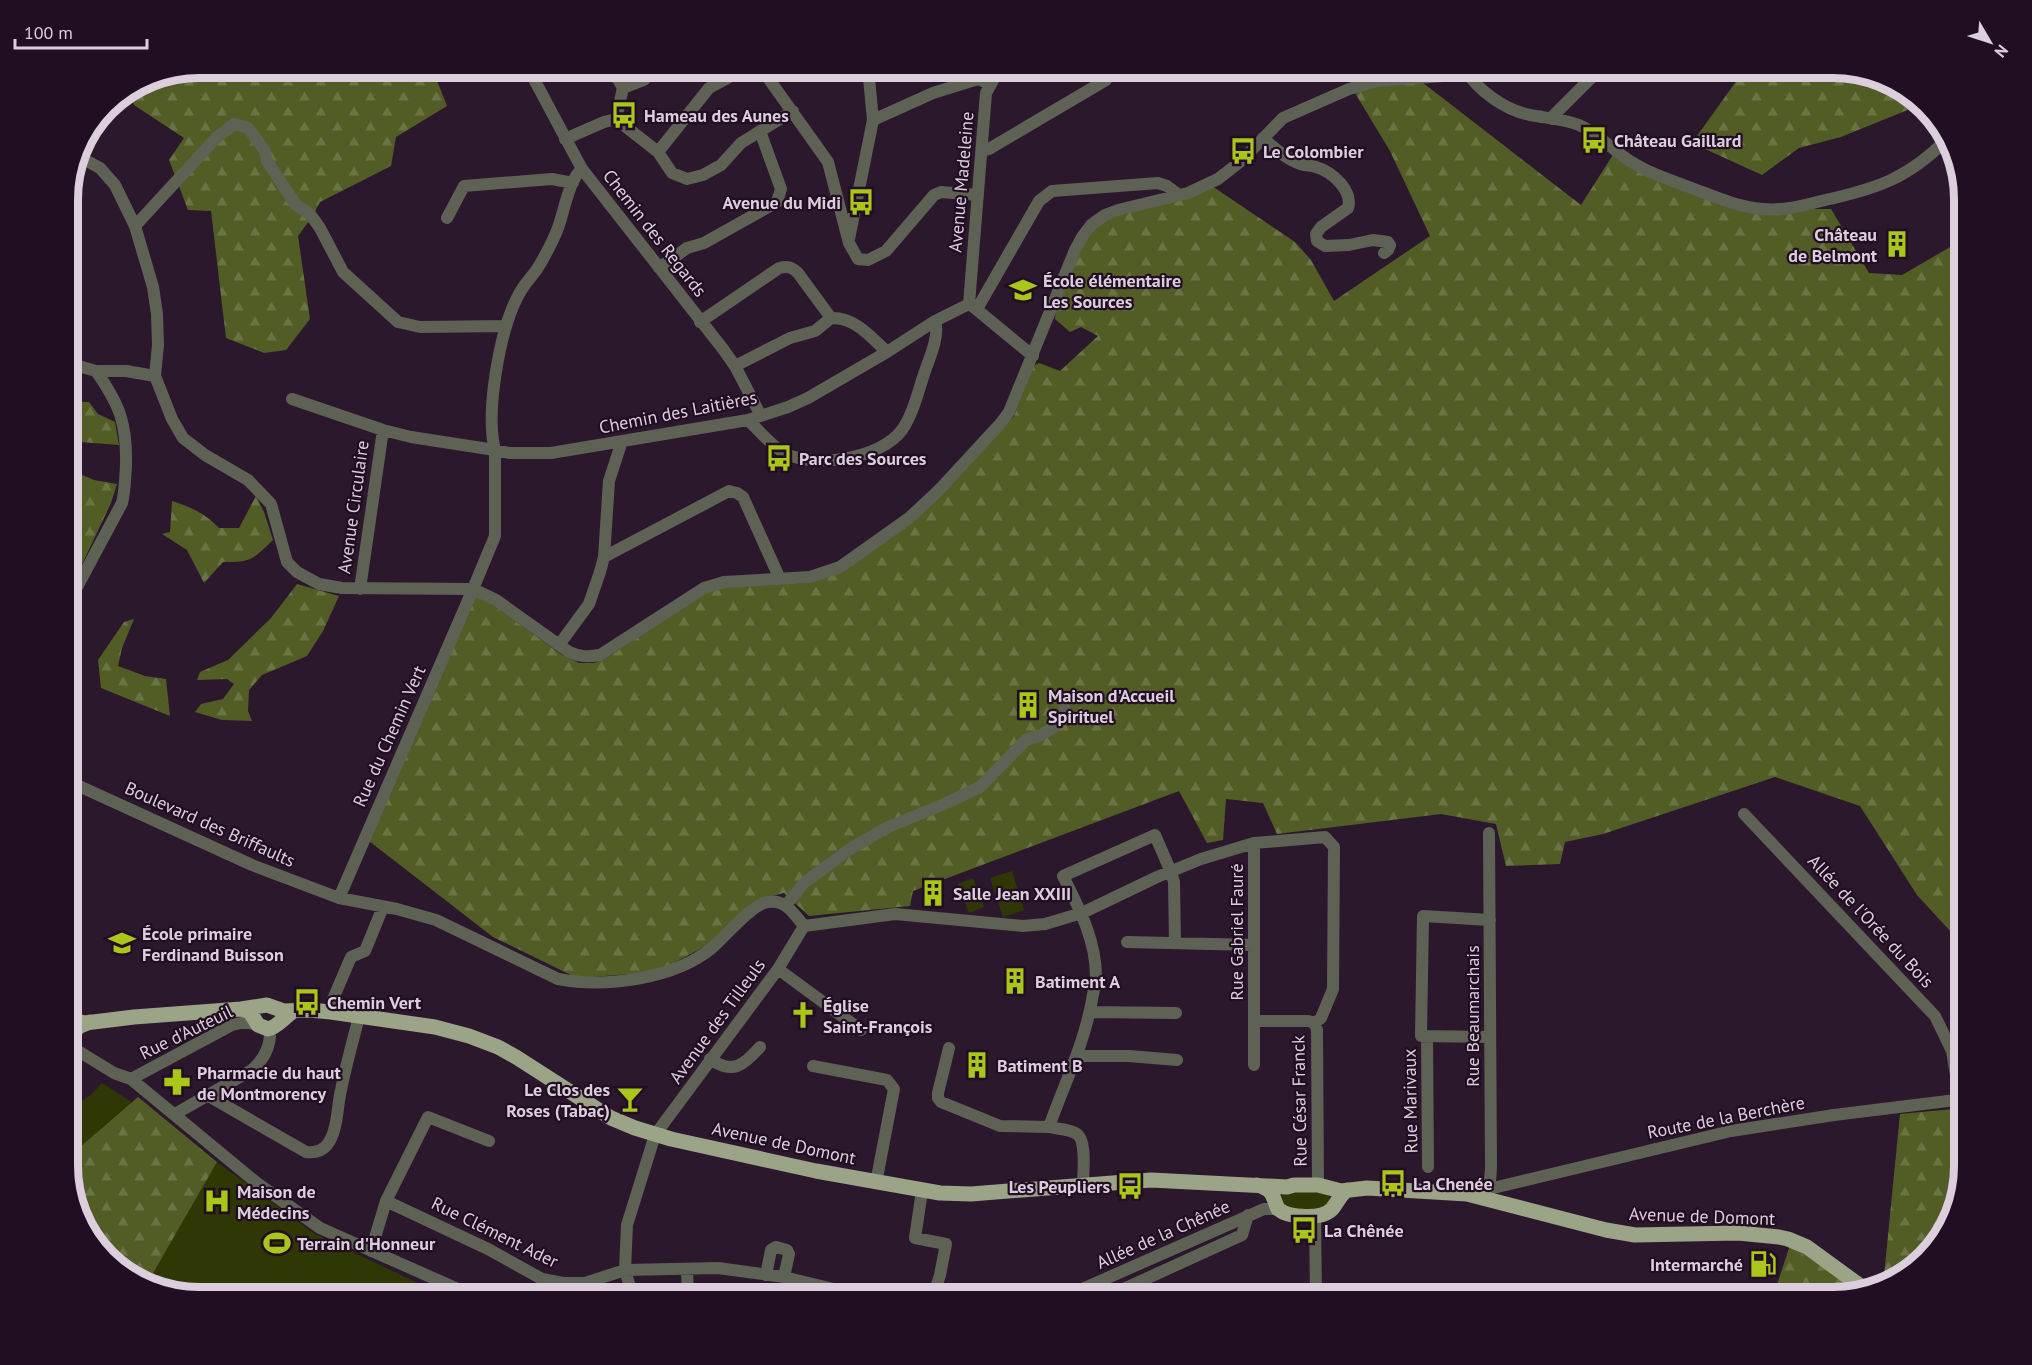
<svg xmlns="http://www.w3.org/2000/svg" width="2032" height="1365" font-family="'PT Sans',sans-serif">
  <defs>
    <pattern id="forest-firs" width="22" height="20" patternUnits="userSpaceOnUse" patternTransform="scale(1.5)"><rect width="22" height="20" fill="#515d25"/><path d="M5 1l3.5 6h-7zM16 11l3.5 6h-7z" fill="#697344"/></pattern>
  </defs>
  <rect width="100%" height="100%" fill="#2c182d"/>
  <path fill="#2f3805" d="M1012,871l12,39 -21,7 -13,-39z
    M973,878l11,29 -15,6 -11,-29z
    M102,1083l30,19 -52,45 -12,-19v-19l23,-14z
    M217,1162l98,72 132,63h-248l-51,-15z
    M1291,1189l37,5 2,6 -5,9 -34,1 -5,-2 -5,-10 2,-4z"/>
  <path fill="url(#forest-firs)" d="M199,68h233l15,38 -51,31 -5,29 -71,36 -8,15 -14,19 12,83 -24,31 -22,3 -38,-15 -15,-127 -23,-1 -19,-50 15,-22 -50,-33 -5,-15 20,-13z
    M1725,68h108l8,2 9,9 10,-3 42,13 18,16 -79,32 -42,11 -37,27 -70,-32 45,-63z
    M1418,79l163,126 35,-55 102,48 69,11h44l38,64 33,2 62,-36v707l-47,-51 -57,-89 -85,-29 -172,57 -38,8 -5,22 -54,2 -10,-42 -55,-10 -164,20 -14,-31 -37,-4 -3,41 -16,3 -28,-52 -266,100 -3,15 -101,10 -25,-23 -20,5 -58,48 -50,26 -79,6 -84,-41 -124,-96 107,-245 17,9 69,50 17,8h15l14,-6 100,-66 18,-5 82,-3 35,-13 102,-81 69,-73 19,-50 6,-3 21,8 38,-35 -17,-9 -11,5 -15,-13 1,-13 22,-56 27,-35 104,-31 86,58 16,18 23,41 96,-65 -40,-85 -38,-63z
    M78,402h11l9,12 17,8 4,23 -51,-4v-29z
    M68,469l26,11 23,4 -6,19 -43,91z
    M256,496l8,16 9,28c-21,20 -21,22 -50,22l-19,21 -17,-33 -25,-16 8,-2 2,-31c19,6 34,13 47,27h20z
    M297,584l42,12 -16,35 -16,25 -45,19 -13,15 -1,21 4,10 -30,-1 -27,-8 6,-8 22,-5 11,-15 -7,-5 -30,1 3,-8 28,-12 43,-42z
    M134,619l-12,29 -4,18 27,10 21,3 4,37 -69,-28 -3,-28 26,-38z
    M138,1097l79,65 -69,120 -22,-7 -41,-44 -17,-57v-46l12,19z
    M1964,1108v58l-22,73 -50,45 -9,2 17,-172z
    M1790,1245l69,46 -26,6h-60z"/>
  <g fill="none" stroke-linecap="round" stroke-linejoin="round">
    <path stroke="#5e6254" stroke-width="12" d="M528,68l54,101 141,180 12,17 26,50
      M601,68l17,11 5,9 -7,31
      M761,68l67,94 21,81 9,16 10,1 18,-9 48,-56 7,-3 37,3
      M868,68l5,52
      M1465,69c13,22 40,41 65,46 16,3 34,4 49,10 21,9 36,28 56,39 16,10 36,16 54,23 24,9 48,20 74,22 19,2 39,-3 58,-8 55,-12 87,-22 127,-63
      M623,88l21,-8 10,-12
      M1552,119l2,-4 47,-47
      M1263,138c10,9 22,20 35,25 5,3 12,2 18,4 17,5 37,24 32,41l-27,19 -5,7 1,7 8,5 24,-1 24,-5 15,2 2,3 -2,5 -4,3
      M565,139l39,-17 12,-3 42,33 14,21 15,6 16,-4 18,-10 20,-22 52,-32
      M982,151l7,-2 117,-69
      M658,152l51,-64 37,-20
      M76,155l24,13 15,17 20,41 18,61 4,27 1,31 -3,31 17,43 11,19 22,17 43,25 23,24 16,58 10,10 22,12 23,4 131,1 23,11 73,52c11,5 19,5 31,3l104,-67 20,-6 86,-5 30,-10 69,-49 29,-27 62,-67 9,-12 66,-162 7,-13 9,-12 14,-10 13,-5 70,-17 30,-14 23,-18 42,-43 66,-29 28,-8 92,-7
      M447,218l17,-32 88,-7 21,4
      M135,226l81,-88 18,-14 14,4 17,23 2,10 29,44 14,9 10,14 23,44 55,50 22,5 85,-1
      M849,239l24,-119 60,-27 45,-14 12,5
      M659,268l28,-20 17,-5 73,-41 4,-13 -21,-58
      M969,304l17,-211 14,-25
      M970,304l63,52
      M977,309l62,-108 13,-10 106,-8 9,3 12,9
      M700,322l79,-54c9,-2 13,-1 19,5l33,45c24,-1 40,19 56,34
      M68,363l28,8h30l29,5
      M735,366l55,-28 25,-7 16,-13
      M292,399l91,31 28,7 84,13 14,3h42l197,-33 40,-13 20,-9 79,-46 48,-31 34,-17
      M748,420c12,11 24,27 38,34 32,14 94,5 116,-24 11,-16 16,-38 22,-56 5,-15 16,-38 11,-53
      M604,557l125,-66 8,2 6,4 37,82
      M360,589l23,-159
      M68,604l54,-101c3,-12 3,-24 4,-37 1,-42 -6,-61 -30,-95
      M559,645l30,-41 11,-32 4,-15 5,-76 13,-40
      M68,781l184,84 87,33 58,11 39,11 122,59c47,9 116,0 154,-31 14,-12 40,-44 56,-46 18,-3 26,12 36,24
      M1744,814l191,202 17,35 8,49
      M1489,833l2,335 -2,27
      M1254,843v222
      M339,898l134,-309 22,-53v-86c-10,-38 5,-120 23,-154 5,-11 15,-20 21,-30 7,-12 14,-25 19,-38 6,-16 11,-49 24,-59
      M786,905l18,-22 46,-34 38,-22 54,-22 38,-18 46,-47 15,-5 13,-8 10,-15 1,-13
      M804,926l91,-12 128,12 22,-2 37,-11 75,-36 44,-18 53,-16 71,-6 9,10 -1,142 -12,29 -6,5
      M1127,942l127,3
      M778,969l83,61
      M331,1012l2,-13 18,-42 14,-6 18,-44
      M1090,1012l86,1
      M1254,1021h54l7,2
      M1315,1023l2,7 1,155
      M1427,1036l1,131
      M1489,1037l-68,-1 2,-120 67,4
      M949,1048l-11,45v5l3,4 59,24 49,1
      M75,1049l39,24 17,6 126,104 63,45 156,69
      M1078,1056h51l48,4
      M710,1059c23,16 34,6 50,-12
      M813,1066l74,14 7,9 -18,94
      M131,1079l101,-54 13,-3 13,3
      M207,1095l99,57c8,1 15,0 21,-7 11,-14 10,-39 14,-55 5,-25 12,-49 18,-74
      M175,1114l77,-44c10,-9 17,-20 18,-34
      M1083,1185c0,-12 4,-44 -6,-51 -7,-5 -19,-5 -28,-7 15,-43 35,-82 43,-127 1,-8 4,-16 4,-23 0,-37 -17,-69 -33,-101l92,-41 16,37 3,10 1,60
      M922,1191l-7,47 31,6 -6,31 -7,22
      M1468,1194l263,-63 103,-16 130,-16
      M386,1201l102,48 54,30 21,4h22l40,-13 93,-2 66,9 66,16 5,4
      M1315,1216l1,81
      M371,1251l15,-50 42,-84 61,24
      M687,1269l1,28
      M766,1275l5,-25 5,-3 11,3 2,4 -5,23
      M559,1297l4,-14
      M633,1297l-8,-27 2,-45 28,-90 123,-166 26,-43
      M1064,1297l200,-88h14
      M1106,1297l136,-62 6,-20"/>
    <path stroke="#9ca487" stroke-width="15" d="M241,1009l9,3 8,13 10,4c10,-2 17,-13 26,-18
      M68,1019l17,4 49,-6 107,-8 26,-4 17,6 25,-1 22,2 104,15 34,9 29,11 18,10 95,61 24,10 36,11 145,32 124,22 31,1 180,-14 136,7 7,-2h24l23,6 26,-3 100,6 139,36 29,5 103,-2 41,4 9,2 19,8 59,43
      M68,1036l12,-10 10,-4
      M1257,1185c18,6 14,9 21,24 11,9 44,11 54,0 6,-7 7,-13 15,-19"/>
  </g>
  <defs>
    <symbol id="bus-bare" viewBox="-9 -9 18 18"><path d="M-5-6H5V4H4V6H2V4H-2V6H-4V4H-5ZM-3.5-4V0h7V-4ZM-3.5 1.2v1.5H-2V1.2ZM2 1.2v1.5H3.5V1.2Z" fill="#aac719" stroke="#220e23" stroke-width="2.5" paint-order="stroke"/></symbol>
    <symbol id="building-bare" viewBox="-9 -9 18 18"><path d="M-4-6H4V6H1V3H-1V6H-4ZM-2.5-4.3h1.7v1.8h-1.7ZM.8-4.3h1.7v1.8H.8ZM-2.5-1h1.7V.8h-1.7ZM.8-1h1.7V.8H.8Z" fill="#aac719" stroke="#220e23" stroke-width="2.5" paint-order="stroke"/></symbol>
    <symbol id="school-bare" viewBox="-9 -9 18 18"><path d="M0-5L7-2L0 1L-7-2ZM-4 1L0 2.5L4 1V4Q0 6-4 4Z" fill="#aac719" stroke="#220e23" stroke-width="2.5" paint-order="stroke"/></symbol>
    <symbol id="church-bare" viewBox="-9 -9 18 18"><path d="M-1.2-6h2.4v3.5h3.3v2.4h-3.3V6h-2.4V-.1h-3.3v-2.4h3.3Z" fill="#aac719" stroke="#220e23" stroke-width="2.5" paint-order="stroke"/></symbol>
    <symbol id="pharmacy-bare" viewBox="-9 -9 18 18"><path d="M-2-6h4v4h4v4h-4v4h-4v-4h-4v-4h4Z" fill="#aac719" stroke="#220e23" stroke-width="2.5" paint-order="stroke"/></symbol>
    <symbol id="bar-bare" viewBox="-9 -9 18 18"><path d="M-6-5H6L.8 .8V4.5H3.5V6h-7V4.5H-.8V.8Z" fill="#aac719" stroke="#220e23" stroke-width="2.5" paint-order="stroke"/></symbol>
    <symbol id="hospital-bare" viewBox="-9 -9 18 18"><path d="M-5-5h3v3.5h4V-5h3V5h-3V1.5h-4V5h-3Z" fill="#aac719" stroke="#220e23" stroke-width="2.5" paint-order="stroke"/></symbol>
    <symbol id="stadium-bare" viewBox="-9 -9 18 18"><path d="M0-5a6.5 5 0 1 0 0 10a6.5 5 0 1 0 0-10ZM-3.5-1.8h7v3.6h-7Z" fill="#aac719" stroke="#220e23" stroke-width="2.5" paint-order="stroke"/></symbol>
    <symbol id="fuel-bare" viewBox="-9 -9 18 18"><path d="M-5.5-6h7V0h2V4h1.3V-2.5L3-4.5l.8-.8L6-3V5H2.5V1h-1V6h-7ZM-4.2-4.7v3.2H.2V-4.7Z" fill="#aac719" stroke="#220e23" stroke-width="2.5" paint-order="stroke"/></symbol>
  </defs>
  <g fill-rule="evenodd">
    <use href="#bus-bare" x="605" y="96" width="38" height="38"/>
    <use href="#bus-bare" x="1575" y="121" width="38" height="38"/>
    <use href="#bus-bare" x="1224" y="132" width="38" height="38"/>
    <use href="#bus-bare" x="842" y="183" width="38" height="38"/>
    <use href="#building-bare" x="1878" y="225" width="38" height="38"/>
    <use href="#school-bare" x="1004" y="271" width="38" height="38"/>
    <use href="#bus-bare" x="760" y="439" width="38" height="38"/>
    <use href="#building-bare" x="1009" y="686" width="38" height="38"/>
    <use href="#building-bare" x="914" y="874" width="38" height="38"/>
    <use href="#school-bare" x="103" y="924" width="38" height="38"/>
    <use href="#building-bare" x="996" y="962" width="38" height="38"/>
    <use href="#bus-bare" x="288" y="983" width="38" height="38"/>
    <use href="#church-bare" x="784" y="996" width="38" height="38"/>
    <use href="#building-bare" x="958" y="1046" width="38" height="38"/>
    <use href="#pharmacy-bare" x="158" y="1063" width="38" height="38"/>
    <use href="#bar-bare" x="611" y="1080" width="38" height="38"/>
    <use href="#bus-bare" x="1374" y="1164" width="38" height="38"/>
    <use href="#bus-bare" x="1111" y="1167" width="38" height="38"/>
    <use href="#hospital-bare" x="198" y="1182" width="38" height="38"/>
    <use href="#bus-bare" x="1285" y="1211" width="38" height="38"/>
    <use href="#stadium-bare" x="258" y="1224" width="38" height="38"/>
    <use href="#fuel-bare" x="1744" y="1245" width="38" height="38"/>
  </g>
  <g text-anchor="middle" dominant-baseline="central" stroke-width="4.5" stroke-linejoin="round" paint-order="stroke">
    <g font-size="18" font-weight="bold" fill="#dccedc" stroke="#220e23" text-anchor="start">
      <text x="644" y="115">Hameau des Aunes</text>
      <text x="1614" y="140">Château Gaillard</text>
      <text x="1263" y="151">Le Colombier</text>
      <text x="841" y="202" text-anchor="end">Avenue du Midi</text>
      <text x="1877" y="234" text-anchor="end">Château<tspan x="1877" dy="21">de Belmont</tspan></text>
      <text x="1043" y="280">École élémentaire<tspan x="1043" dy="21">Les Sources</tspan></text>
      <text x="799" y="458">Parc des Sources</text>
      <text x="1048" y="695">Maison d'Accueil<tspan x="1048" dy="21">Spirituel</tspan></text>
      <text x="953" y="893">Salle Jean XXIII</text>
      <text x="142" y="933">École primaire<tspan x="142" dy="21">Ferdinand Buisson</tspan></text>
      <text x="1035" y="981">Batiment A</text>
      <text x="327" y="1002">Chemin Vert</text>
      <text x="823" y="1005">Église<tspan x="823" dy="21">Saint-François</tspan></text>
      <text x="997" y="1065">Batiment B</text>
      <text x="197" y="1072">Pharmacie du haut<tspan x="197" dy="21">de Montmorency</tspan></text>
      <text x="610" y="1089" text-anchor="end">Le Clos des<tspan x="610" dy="21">Roses (Tabac)</tspan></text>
      <text x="1413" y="1183">La Chenée</text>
      <text x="1110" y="1186" text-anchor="end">Les Peupliers</text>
      <text x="237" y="1191">Maison de<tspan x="237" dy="21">Médecins</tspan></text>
      <text x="1324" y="1230">La Chênée</text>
      <text x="297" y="1243">Terrain d'Honneur</text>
      <text x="1743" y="1264" text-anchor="end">Intermarché</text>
    </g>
    <g font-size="18" fill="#dccedc" stroke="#220e23">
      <text transform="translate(961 182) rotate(-85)">Avenue Madeleine</text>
      <text transform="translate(655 233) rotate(52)">Chemin des Regards</text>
      <text transform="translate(678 412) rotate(-11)">Chemin des Laitières</text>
      <text transform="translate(353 507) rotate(-82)">Avenue Circulaire</text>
      <text transform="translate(389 736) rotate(-66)">Rue du Chemin Vert</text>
      <text transform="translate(210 824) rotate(24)">Boulevard des Briffaults</text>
      <text transform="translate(1871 921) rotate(47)">Allée de l'Orée du Bois</text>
      <text transform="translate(1236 932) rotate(-90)">Rue Gabriel Fauré</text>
      <text transform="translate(1472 1016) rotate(-90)">Rue Beaumarchais</text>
      <text transform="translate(717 1021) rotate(-54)">Avenue des Tilleuls</text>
      <text transform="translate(186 1032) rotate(-26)">Rue d'Auteuil</text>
      <text transform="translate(1299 1101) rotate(-91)">Rue César Franck</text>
      <text transform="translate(1410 1101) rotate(-91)">Rue Marivaux</text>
      <text transform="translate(1726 1117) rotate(-11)">Route de la Berchère</text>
      <text transform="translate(784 1143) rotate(12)">Avenue de Domont</text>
      <text transform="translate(1702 1216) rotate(2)">Avenue de Domont</text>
      <text transform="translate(495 1232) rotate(26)">Rue Clément Ader</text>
      <text transform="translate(1163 1234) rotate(-24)">Allée de la Chênée</text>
    </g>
  </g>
  <path d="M0 0H2032V1365H0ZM199 78H1833A121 121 0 0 1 1954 199V1166A121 121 0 0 1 1833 1287H199A121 121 0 0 1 78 1166V199A121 121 0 0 1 199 78Z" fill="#220e23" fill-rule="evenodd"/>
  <path fill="none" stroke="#dccedc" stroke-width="8" d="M199 78H1833A121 121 0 0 1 1954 199V1166A121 121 0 0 1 1833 1287H199A121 121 0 0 1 78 1166V199A121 121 0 0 1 199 78Z"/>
  <g transform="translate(1990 42) rotate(129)" stroke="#220e23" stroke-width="4.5" paint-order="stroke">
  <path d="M0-4.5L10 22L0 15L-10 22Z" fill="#dccedc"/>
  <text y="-9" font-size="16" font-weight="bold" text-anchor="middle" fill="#dccedc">N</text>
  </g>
  <path d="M15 39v9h132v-9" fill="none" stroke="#dccedc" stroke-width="3"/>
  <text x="24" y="39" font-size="18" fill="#dccedc" stroke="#220e23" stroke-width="4.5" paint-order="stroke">100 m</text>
</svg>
